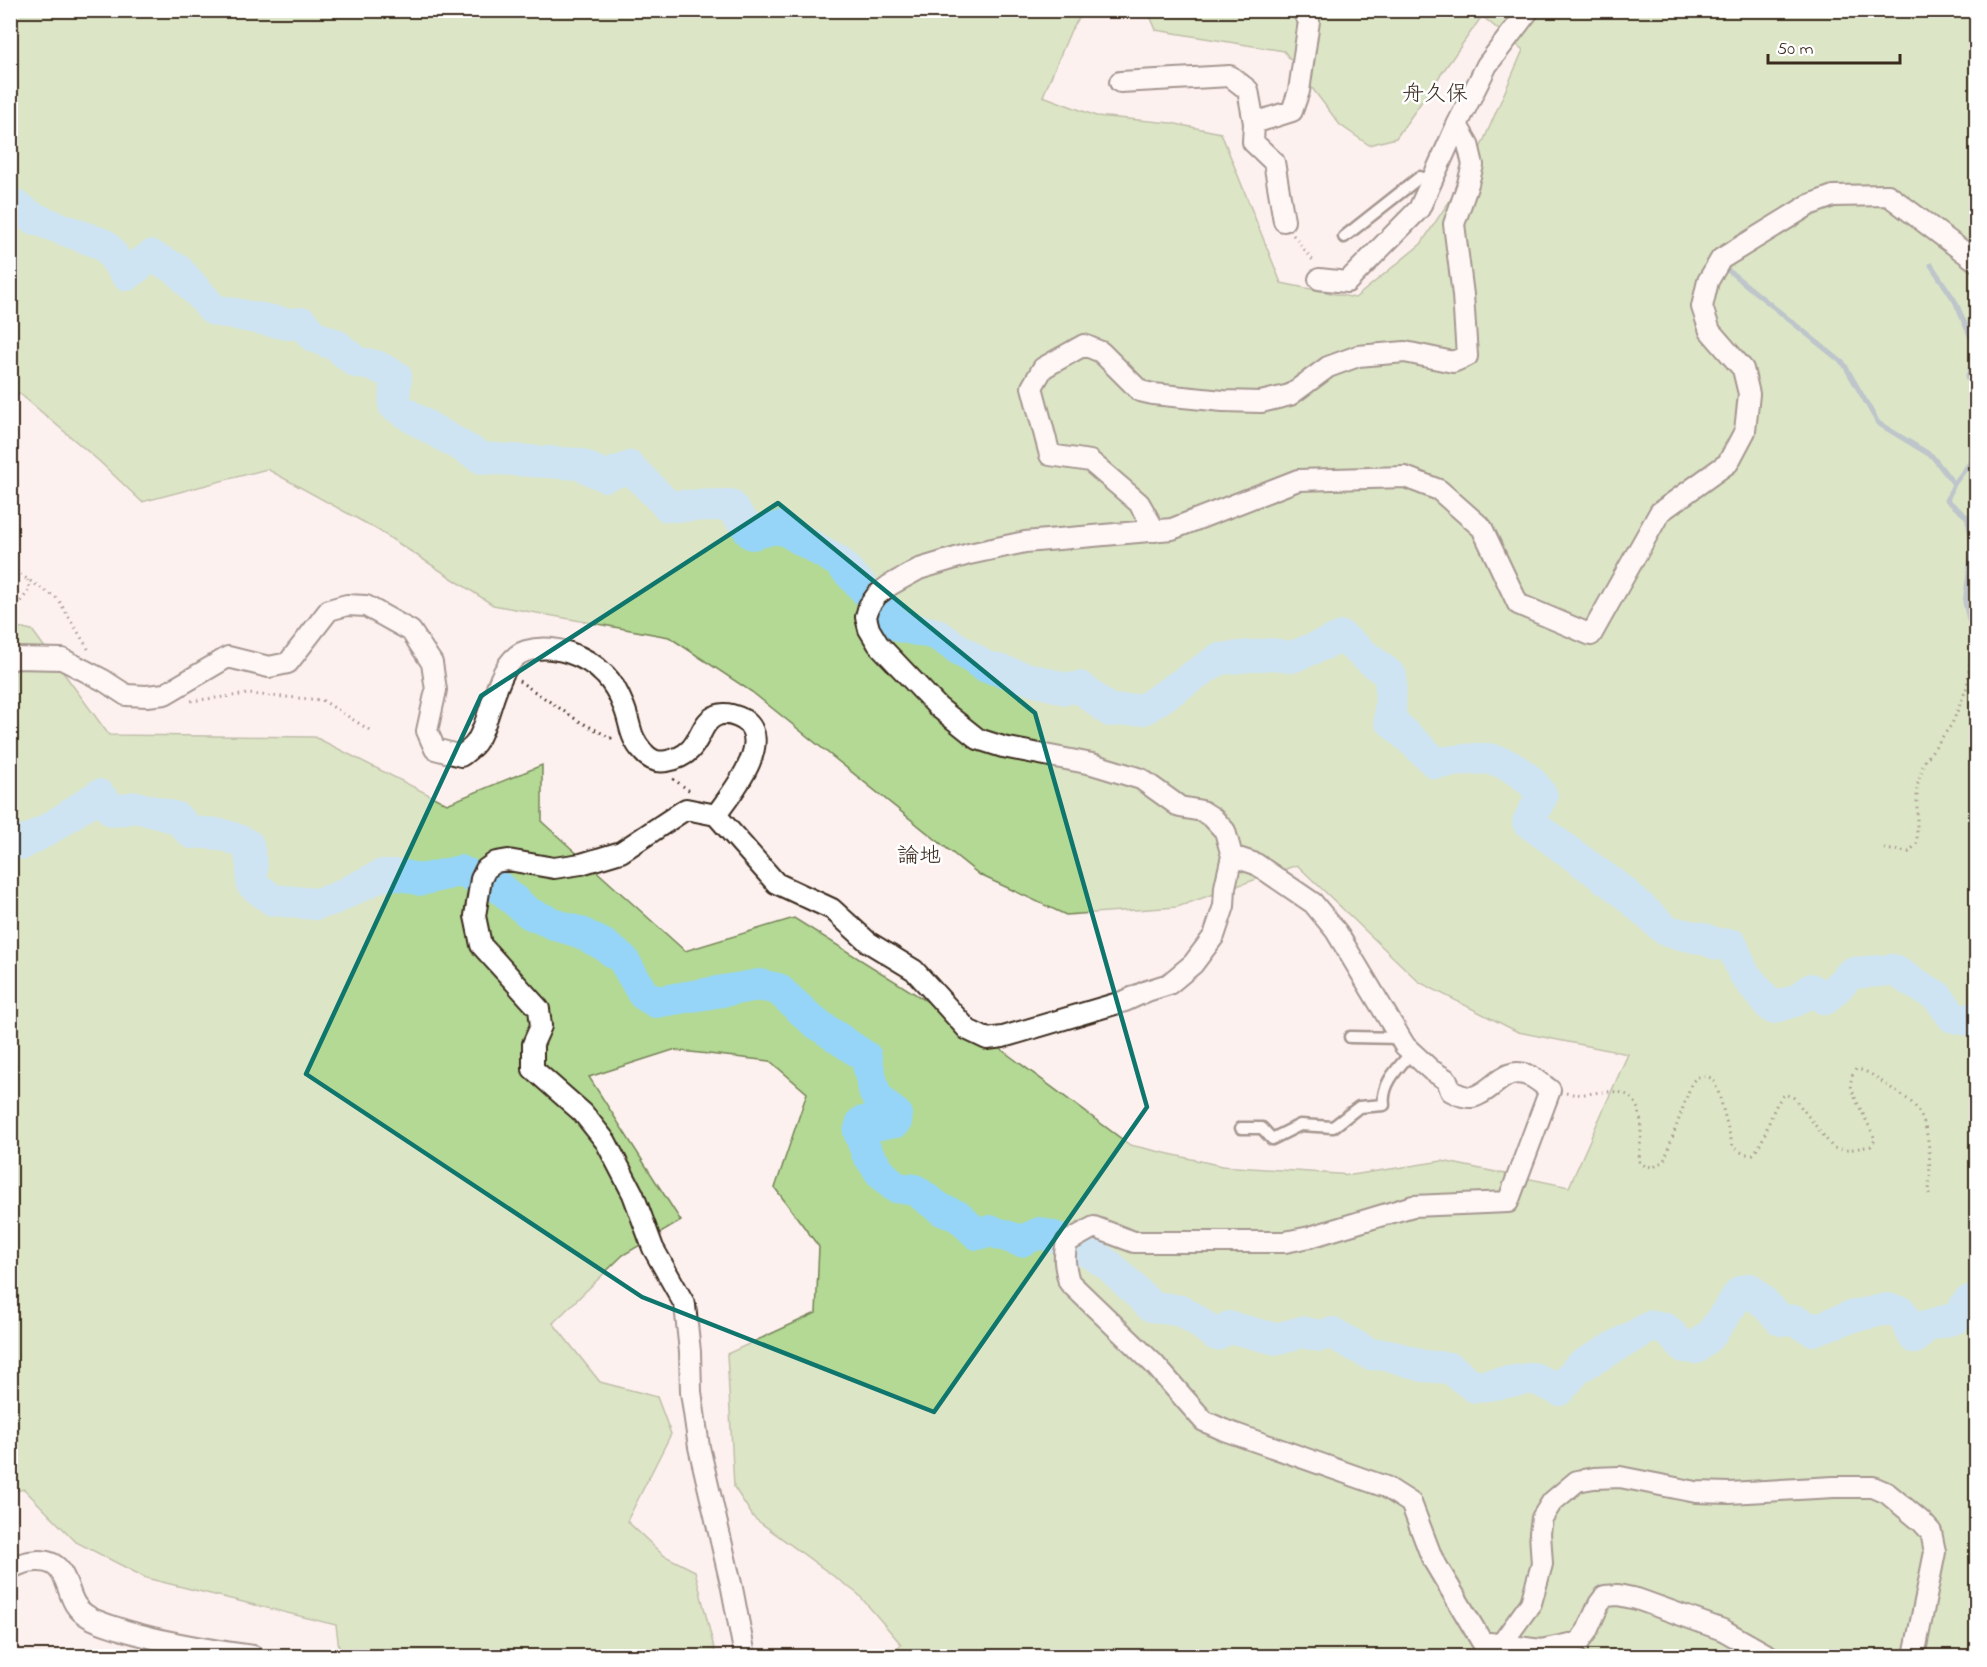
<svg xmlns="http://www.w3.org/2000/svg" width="1987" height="1667" font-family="'Indie Flower','Klee One',sans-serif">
  <rect width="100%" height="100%" fill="#fdf1ef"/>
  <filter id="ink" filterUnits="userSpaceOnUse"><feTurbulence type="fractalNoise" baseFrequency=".0167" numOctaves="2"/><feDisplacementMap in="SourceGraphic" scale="12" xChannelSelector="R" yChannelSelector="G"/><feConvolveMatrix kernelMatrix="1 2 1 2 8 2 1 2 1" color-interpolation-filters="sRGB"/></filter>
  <g filter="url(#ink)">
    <path fill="#b3d994" stroke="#778259" stroke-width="1.5" d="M11,11h1073l-13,19 -28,66 53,20 75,7 50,10 60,150 74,15 66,-54 52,-79 50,-115 -41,-34 -86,122 -27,7 -29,-20 -56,-74 -128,-21 -8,-19h828v1645h-1084l9,-12 -43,-50 -104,-76 -20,-31 -7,-133 89,-41 3,-66 -44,-59 32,-95 -37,-32 -97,-11 -84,27 92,144 -58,34 -70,68 47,59 57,15 14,37 -44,87 36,34 32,16 21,85h-376l-4,-31 -190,-47 -70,-36 -52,-53 -13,3v-866l21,4 77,105 206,2 132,67 95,-39v57l143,129 109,-33 193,121 143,106 92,21 130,9 90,-14 127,26 59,-133 -110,-22 -99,-50 -122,-117 -120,42 -111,8 -86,-40 -228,-183 -83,-55 -176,-32 -115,-75 -111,-61 -125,33 -43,-41 -80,-68 -8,13z"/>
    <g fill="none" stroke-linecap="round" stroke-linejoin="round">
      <path stroke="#7291a0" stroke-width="5" d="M1931,265l24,36 21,48
        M1729,271l115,93 34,59 54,33 22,28
        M1976,353l-9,25 9,4
        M1976,455l-22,29 -7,16 20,17 6,26 -8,59 4,18 7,22"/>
      <path stroke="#96d5f7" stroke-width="32" d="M10,202l23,16 72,27 22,30 24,-19 26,13 37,41 74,14 15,-1 10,13 23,9 20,17 20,4 20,10 -2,29 19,13 69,40 97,6 26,12 25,-9 38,39 62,-1 22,29 28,-7 59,35 60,64 37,8 48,32 82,23 14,-2 30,24 34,-2 75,-50 53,-5 20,3 50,-20 49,39 -1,44 46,43c15,-1 38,-6 53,-4 20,3 44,20 53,37l-14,26 92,67 47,42 37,8 13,5 15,1 11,27 29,36 25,-8 14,-11 14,10 27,-26 41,-3 45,27 15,20 23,4
        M10,838l12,6 30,-17 47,-32 14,16 23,-4 41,11 15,15c19,-1 39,2 56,12l4,21v18l21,16 43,4 18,-5 48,-24h19l20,5 39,-9 39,16 30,26 30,13 20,6 25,13 19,14 20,35 13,8 103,-17 19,4 35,32 53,36 9,37 9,11 13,10 -1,7 -14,2 -20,-2 -3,10 8,21 13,19 15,15 20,3 27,20 16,6 19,18 14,-3 30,10 19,-8 17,5 35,16 18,12 41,40 30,5 12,7 23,17 13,-8 47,12 26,-7 17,4 13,-3 38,21 19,1 34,11 27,2 25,19 59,-9 25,12 20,-23 73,-41 14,3 18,18 12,1 16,-15 29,-42 9,-2 31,31 15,1 17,9 37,-13 38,-8 13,3 14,26 11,-12 30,-8 12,-16 8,-4"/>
      <defs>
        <path id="lane" d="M1344,237l76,-60 11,4
          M1350,1037l50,1
          M1241,1128h21l10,11 28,-14 33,2 26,-20 25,-2c-3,-21 14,-37 27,-52"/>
        <path id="street" d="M1120,82l110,-6 18,14 6,33
          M1284,221l-10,-59 -21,-20 1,-19 38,-12 7,-20 10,-70 -7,-11
          M1319,279l28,3 72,-73 38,-84
          M1155,531l-16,-28 -49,-42 -40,-6 -18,-68 11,-19 41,-23 17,7 39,39 13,3 70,7 38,1 29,-7 38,-28 30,-11 47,-4 48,10 14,-6 -4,-61 -9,-71 13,-37 6,-22 -5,-21 -11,-19 30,-60 42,-55
          M10,660l6,-2 46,1 41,21 23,15 21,1 18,-2 63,-37 41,10 19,-4 41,-53 18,-5 19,1 45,25 21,32 4,27 -9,41 8,18 26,7c5,-4 13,-9 16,-15 15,-23 19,-81 49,-90 27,-8 60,4 79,24 8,8 15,22 19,32 7,17 5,30 19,45 7,8 14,11 24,9 38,-7 28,-38 51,-46 8,-3 19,1 26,5 31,22 -14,75 -28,95l-30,-6 -65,43 -40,12 -27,4 -46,-8 -12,2 -10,7 -5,10 -6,37 6,29 58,64 2,17 -8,18v25l50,44 23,29 27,52 20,54 32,57 5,47 1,40 8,55 33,141 13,68
          M716,815l60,68 56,26 36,33 46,28 54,60 19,9 16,-2 122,-36 22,-10 22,-7 24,-20 21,-28 10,-30 1,-19 7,-31 -7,-25 -12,-13 -11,-7 -22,-4 -39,-28 -49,-15 -89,-17 -25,-8 -40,-32 -60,-63 -9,-15 -3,-12 3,-11 8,-11 13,-10 29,-16 50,-15 56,-12 147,-13 126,-49 107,-3 34,13 43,38 36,76 73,31 69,-123 68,-49 17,-32 4,-37 -6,-25 -33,-38 -8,-24 6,-26 13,-22 88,-54 24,-9 55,-1 88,66
          M1232,856l24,8 57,39 23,28 69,115 26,24 16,10 4,11c8,4 18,9 27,4 17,-7 28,-30 52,-19 7,3 13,9 20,14l-42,112 -95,4 -103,31 -25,5h-151l-40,-15 -27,15c-4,15 -2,25 2,40l85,82 50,57 20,9 162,57 25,16 21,55 50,84 59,8 38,-8 8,-11 12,-27 6,-8 13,-1 19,4 86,31 46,26
          M10,1569c14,-8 40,-14 51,3 11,17 7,33 28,45 10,6 23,9 34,13 43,13 86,20 130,26
          M1502,1643l29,-40 11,-39 -2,-31 2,-15 10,-16 25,-21 17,-3 26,-1 76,15 33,1 105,-6h39l14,6 35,29 9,10 4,20 -21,104"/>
      </defs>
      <use href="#lane" stroke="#3b2a1e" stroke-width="15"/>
      <use href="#street" stroke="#3b2a1e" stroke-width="24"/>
      <path stroke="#3b2a1e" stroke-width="3" stroke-dasharray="1.5 4.5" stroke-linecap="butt" d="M1293,235l22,28
        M10,568l48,31 32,53
        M10,616l20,-27 -2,-9
        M519,681l58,39 34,18 2,-4
        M191,701l57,-7 74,6 49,31
        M673,779l17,12
        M1884,849l25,3 8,-9v-56l7,-25 28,-38 15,-37 4,-31 5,-3
        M1566,1093c18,4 34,-3 52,-1 31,5 22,48 21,69l6,5 9,1 10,-6 28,-79c7,-7 11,-8 21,-3l6,15 14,53 11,7h9c16,-17 15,-44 32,-60l9,4 39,50 14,2 24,-4 4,-6c-5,-16 -24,-44 -24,-57 0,-6 2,-9 5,-14 13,2 21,9 32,17 7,5 16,10 23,16 22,21 19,65 18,93"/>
      <use href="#lane" stroke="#fff" stroke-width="10"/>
      <use href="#street" stroke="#fff" stroke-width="20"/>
    </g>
  </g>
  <path d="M0 0H1987V1667H0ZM778,503l257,210 112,394 -213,305 -292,-115 -336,-223 175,-378z" fill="#fdf1ef" fill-opacity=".55" fill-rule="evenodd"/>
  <path fill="none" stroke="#0f766e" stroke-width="4.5" stroke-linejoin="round" d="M778,503l257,210 112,394 -213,305 -292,-115 -336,-223 175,-378z"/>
  <g text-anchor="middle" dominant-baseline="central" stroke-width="5" stroke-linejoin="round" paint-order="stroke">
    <g font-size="22" fill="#3b2a1e" stroke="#fff">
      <text x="1435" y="95">舟久保</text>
      <text x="919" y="857">論地</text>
    </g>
  </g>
  <rect width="1987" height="1667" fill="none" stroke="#fff" stroke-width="36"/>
  <rect x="18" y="18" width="1951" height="1631" fill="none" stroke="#3b2a1e" stroke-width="2" filter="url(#ink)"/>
  <path d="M1768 54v9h132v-9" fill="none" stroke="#3b2a1e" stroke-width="3"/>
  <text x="1777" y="54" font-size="18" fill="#3b2a1e" stroke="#ffffff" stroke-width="4.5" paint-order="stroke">50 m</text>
</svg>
